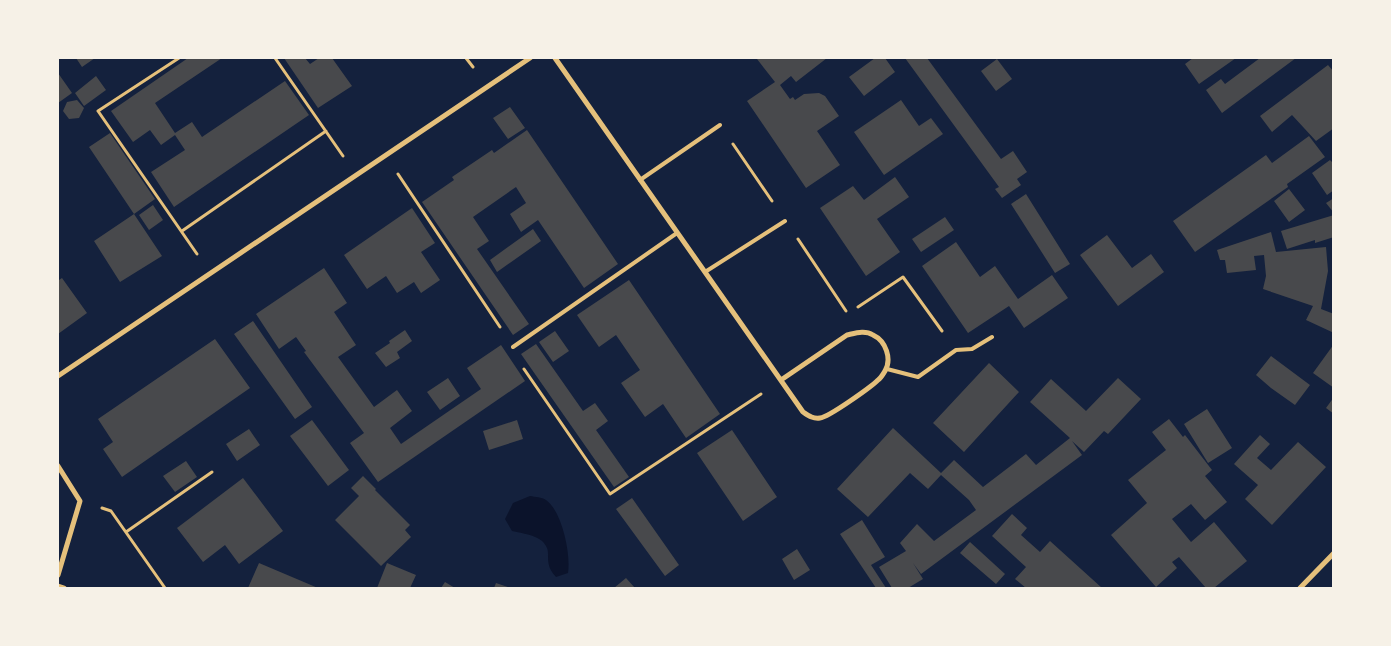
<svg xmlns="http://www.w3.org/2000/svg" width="1391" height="646" font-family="Roboto,sans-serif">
  <rect width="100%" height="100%" fill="#14213d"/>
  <path fill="#0b132b" d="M530,496c5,1 12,1 16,4 16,11 25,54 22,73l-12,4c-6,-7 -8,-11 -8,-21 0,-2 0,-6 -1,-8 -5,-13 -23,-14 -35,-17l-7,-12 8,-16z"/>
  <path fill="#48494c" d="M76,58h19l-13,9z
    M188,58h34l-67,45 20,30 17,-11 10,15 83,-56 24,34 -135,92 -23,-35 34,-22 -10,-15 -14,10 -11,-15 -17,12 -22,-31z
    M284,58h21l5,6 9,-6h13l20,28 -34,22z
    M759,58h68l-31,24 -5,-6 -11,9 10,14 3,-2 2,3 9,-6 15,-1 6,3 14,20 -22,15 23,34 -34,23 -59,-87 28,-19 -18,-23z
    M875,58h10l10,14 -31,24 -15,-19z
    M905,58h22l74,101 12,-8 14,21 -10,7 4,6 -19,13 -7,-9 4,-2z
    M1193,58h43l-37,26 -14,-20z
    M1260,58h36l-74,55 -16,-23 15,-11 4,5z
    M997,59l15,20 -16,12 -15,-20z
    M1328,65l6,7v56l-18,13 -24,-26 -20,17 -12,-16z
    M58,73l14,20 -14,10z
    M96,76l10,14 -22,16 -9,-13z
    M77,100l7,8 -5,10 -10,1 -6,-8 4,-9z
    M901,100l18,26 12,-8 12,16 -59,41 -30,-43z
    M510,107l15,21 -17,11 -15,-21z
    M527,130l91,134 -34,24 -46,-68 -17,12 -11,-18 16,-11 -10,-16 -43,30 16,24 -12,8 52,75 -16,11 -91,-133 32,-22 -2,-3 40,-27 2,3z
    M110,133l45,66 -21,15 -45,-67z
    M1309,136l16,21 -38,27 1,3 -93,65 -22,-31 93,-66 6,8z
    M1330,160l4,4v26l-7,5 -15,-22z
    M895,177l14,20 -32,22 23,33 -34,24 -46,-68 33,-22 11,14z
    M1289,189l16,21 -16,12 -15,-21z
    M1026,194l44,70 -15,9 -44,-69z
    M1334,198v15l-8,-10z
    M153,205l10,15 -14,10 -10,-15z
    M412,208l23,35 -14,9 19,28 -19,13 -7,-11 -17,11 -11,-17 -19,13 -23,-34z
    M134,214l28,42 -42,26 -26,-41z
    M1334,215v22l-19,6v-3l-28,9 -6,-18z
    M945,217l9,13 -33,22 -9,-13z
    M533,229l8,12 -44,31 -7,-12z
    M1271,232l5,20 50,-5 2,24 -7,38 13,5v19l-28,-13 7,-14 -50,-17 3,-13 -2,-21 -10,1 2,14 -29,3 -2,-13h-5l-3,-10z
    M1107,235l25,33 19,-14 13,18 -46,34 -38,-51z
    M956,242l24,35 15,-11 23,33 34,-24 16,23 -44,30 -15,-22 -41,27 -46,-67z
    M324,268l23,35 -13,9 22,33 -18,12 36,50 23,-17 15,21 -22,17 11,16 80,-55 -14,-21 34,-23 24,36 -147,101 -28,-39 14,-10 -60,-81 2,-1 -10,-14 -17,12 -23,-35z
    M58,278l1,2 3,-2 25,35 -29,21z
    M629,280l91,134 -34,24 -23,-34 -18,13 -24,-34 19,-13 -24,-35 -17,12 -22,-32z
    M253,321l59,86 -17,12 -61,-85z
    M405,330l7,11 -15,11 3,6 -14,9 -11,-14 15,-10 -1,-2z
    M555,331l14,20 -16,11 -14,-20z
    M215,339l35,49 -128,89 -19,-28 10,-7 -15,-23z
    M536,344l47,67 12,-8 13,18 -12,9 33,47 -15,10 -93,-133z
    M1334,344v44l-21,-15z
    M1271,356l39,29 -15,20 -24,-17 -15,-13z
    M989,363l30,29 -55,60 -31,-29z
    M448,378l12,18 -20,14 -13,-18z
    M1118,378l23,21 -33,35 -4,-3 -20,21 -12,-11 10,14 -161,119 -8,-11 10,16 -15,9h-16l-13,-21 27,-16 -6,-8 17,-19 17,17 42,-31 -7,-10 -28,-25 -13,14 -18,-16 -42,44 -31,-28 56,-61 48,45 13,-13 29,27 43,-33 10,11 34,-27 -40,-36 21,-23 35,32z
    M1334,397v17l-8,-6z
    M1207,409l25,39 -24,15 -24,-39z
    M1169,419l14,18 2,-2 27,35 -7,6 22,26 -22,18 -14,-16 -19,15 19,23 23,-20 33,39 -33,27h-8l-27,-31 -7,5 5,6 -21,19 -45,-52 36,-32 -19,-23 38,-30 -14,-18z
    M312,420l37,50 -21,16 -38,-50z
    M517,420l6,19 -34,11 -6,-19z
    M249,429l11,16 -23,16 -11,-17z
    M732,430l45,67 -34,24 -46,-68z
    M1260,435l10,9 -13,14 14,12 27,-28 28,25 -54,58 -27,-26 13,-14 -24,-21z
    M186,461l11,16 -22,15 -12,-16z
    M363,476l13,13 -1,1 35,35 -5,5 6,7 -30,29 -46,-46 24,-24 -8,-8z
    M243,478l40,53 -44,33 -14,-19 -22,17 -26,-34z
    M632,498l47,67 -14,11 -49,-67z
    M1012,514l15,14 -6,7 19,17 10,-11 52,47h-76l-11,-9 11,-12 -34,-31z
    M862,520l23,37 -14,8 15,23h-10l-36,-54z
    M970,542l35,32 -9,10 -36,-31z
    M797,549l13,21 -16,10 -12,-21z
    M259,563l59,25h-70z
    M387,563l29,12 -6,13h-33z
    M626,578l9,10h-21z
    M445,582l10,6h-14z
    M496,583l15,5h-17z"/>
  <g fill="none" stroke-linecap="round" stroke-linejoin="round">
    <path stroke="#e5c07b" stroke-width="3" d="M179,58l-81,53 99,143
      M275,58l68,98
      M466,58l7,9
      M733,144l39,57
      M398,174l102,153
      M182,231l144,-100
      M798,239l48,72
      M858,307l45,-30 39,54
      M524,369l86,125 151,-100
      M102,508l9,3 54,77
      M126,532l86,-60"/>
    <path stroke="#e5c07b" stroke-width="4" d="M640,180l80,-55
      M705,272l80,-51
      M513,347l164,-114
      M887,369l31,8 38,-27 16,-1 20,-12"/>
    <path stroke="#e5c07b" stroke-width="5" d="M555,58l248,354c6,4 10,7 17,6 9,-1 51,-31 58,-38 3,-2 5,-6 7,-9 7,-12 1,-30 -12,-36 -8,-5 -17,-2 -26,0l-66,45
      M58,376l472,-318
      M58,466l22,35 -22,74
      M58,586l6,2
      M1300,588l34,-35"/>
  </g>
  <rect width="1391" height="646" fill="none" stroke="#f6f1e7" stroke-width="118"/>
</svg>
